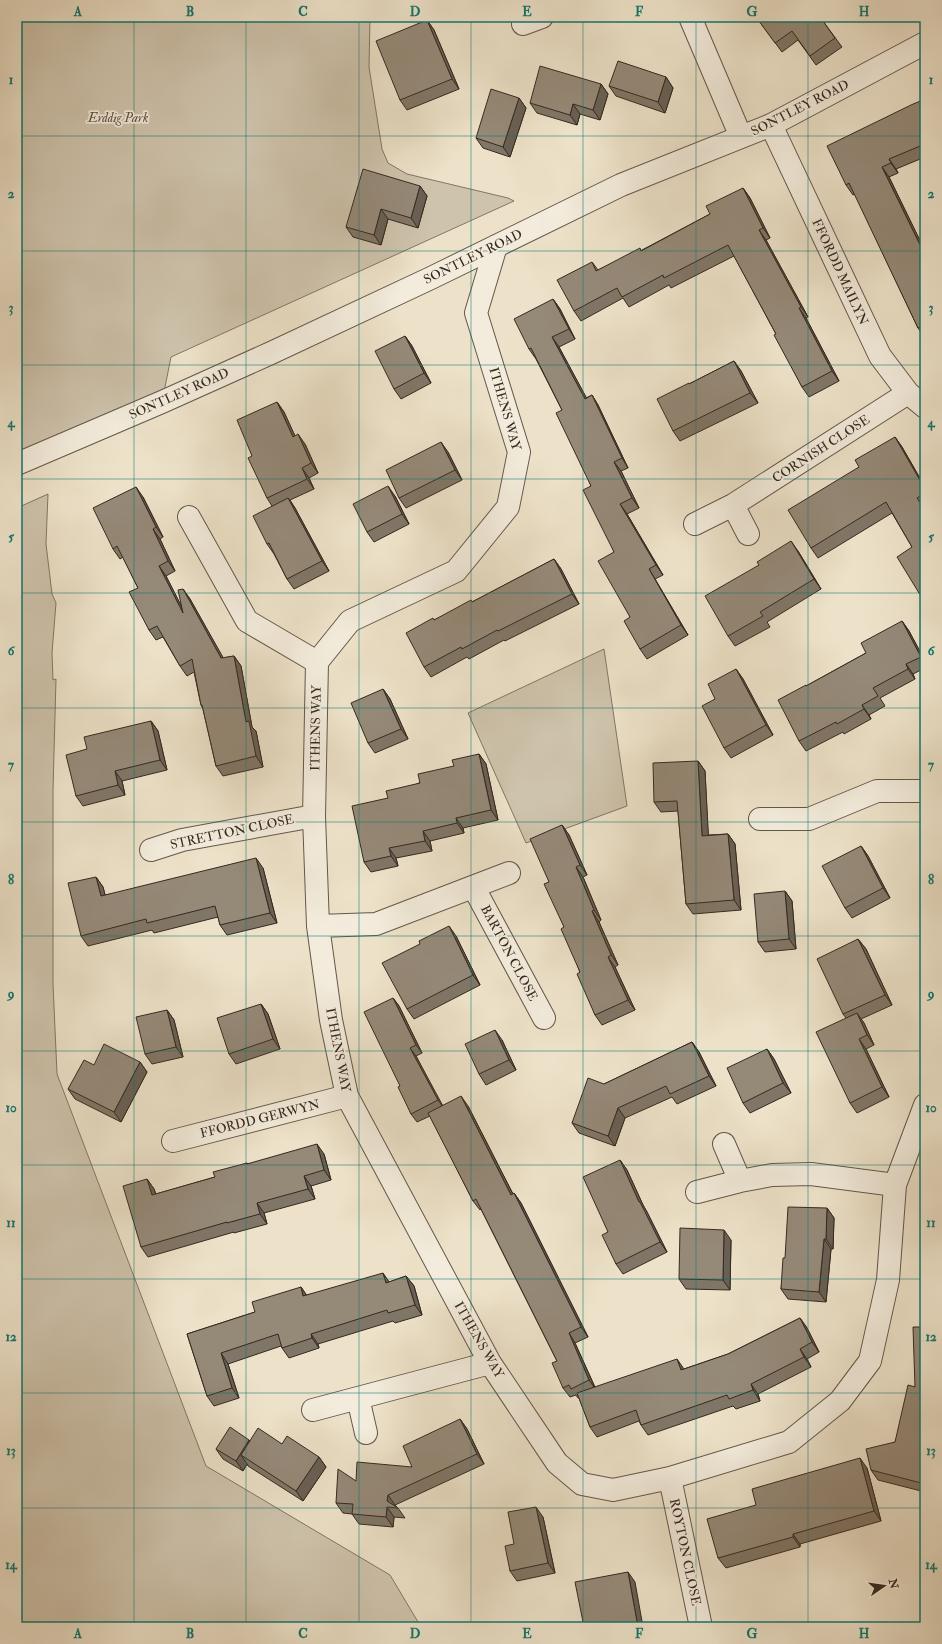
<svg xmlns="http://www.w3.org/2000/svg" width="942" height="1644" font-family="'IM FELL Double Pica',serif">
  <rect width="100%" height="100%" fill="#ede2c9"/>
  <filter id="stains"><feTurbulence type="fractalNoise" baseFrequency=".005" numOctaves="4"/><feColorMatrix values="0 0 0 0 .2 0 0 0 0 .09 0 0 0 0 .02 0 0 0 .5 -.17"/></filter>
  <radialGradient id="worn" r=".72"><stop offset=".6" stop-color="#630" stop-opacity="0"/><stop offset="1" stop-color="#630" stop-opacity=".3"/></radialGradient>
  <path fill="#cec3ac" stroke="#827666" d="M17,17h353l-1,50 13,82 6,14 19,11 101,24 6,3 -343,156 -9,45 -145,62z
    M48,494l-2,50 6,50 4,9 -4,50 1,27 3,-1 -3,111v194l4,90 149,392 184,109 31,52h-404v-1119z
    M604,649l23,157 -101,37 -58,-130z"/>
  <g fill="none" stroke-linecap="round" stroke-linejoin="round">
    <defs>
      <path id="street" d="M690,17l51,120
        M523,24l19,-7
        M771,125l109,231 28,37 17,14
        M496,246l-20,67 43,139 -11,55 -52,64 -106,50 -33,41 -3,154 4,110 13,94 16,76 143,267 67,100 25,21 31,6 57,-12 119,-36 51,-41 30,-40 18,-81 7,-95 30,-80
        M17,464l145,-62 109,-49 160,-75 190,-93 150,-60 154,-82
        M733,505l15,29
        M189,517l58,104 70,41
        M695,524l38,-19 175,-112
        M760,819h49l68,-28h48
        M151,850l31,-10 132,-24
        M474,888l70,130
        M318,926l58,-2 133,-51
        M173,1141l174,-45
        M740,1181l32,-6 39,-1 84,11
        M697,1192l43,-11 -16,-37
        M358,1398l132,-35
        M313,1410l45,-12 8,35
        M670,1478l31,149"/>
    </defs>
    <use href="#street" stroke="#63574a" stroke-width="24"/>
    <use href="#street" stroke="#f3ecdc" stroke-width="22"/>
  </g>
  <path fill="#807667" stroke="#352920" d="M427,17h10l-1,3z
    M756,17h64l22,30 -26,18 -18,-25 -16,12z
    M427,20l7,10 25,59 -52,21 -7,-10z
    M666,77l7,11 -8,25 -49,-17 -7,-10z
    M601,84l7,10 -8,26 -20,-6 -3,11 -40,-12 -7,-10z
    M519,98l7,10 -16,49 -27,-9 -7,-10z
    M925,99v58l-29,12 2,4 -9,4 36,74v87l-7,-10 -63,-134 -2,1 -7,-10z
    M420,186l7,10 -9,32 -30,-9 -7,26 -28,-8 -7,-10z
    M743,188l7,10 20,40 -4,2 42,77 -2,1 33,63 -30,16 -7,-10 -26,-53 -42,-78 -63,32 -2,-3 -40,22 -6,-9 -42,23 -7,-10 18,-49 6,8 44,-20 68,-36z
    M553,299l7,10 15,30 -16,8 27,51 6,-3 6,10 30,63 -7,3 18,37 -12,6 36,61 -8,4 33,56 -41,24 -7,-10 -10,-32 -16,-65 -23,-66 -29,-76 -26,-51 -7,-10z
    M405,336l7,10 19,37 -30,16 -7,-10z
    M734,361l7,10 17,32 -78,38 -7,-10 16,-47z
    M277,402l7,10 11,24 10,8 13,29 -9,5 5,11 -24,11 5,8 34,63 -35,18 -7,-10 -13,-25 -7,-10 5,-38 -5,-8 -15,-42z
    M895,437l7,10 23,40v20l-1,1 1,1v92l-6,-8 -7,-46 -20,-34 -74,45 -7,-10 48,-81z
    M448,452l14,28 -56,28 -7,-10z
    M395,496l14,28 -35,18 -7,-10z
    M143,497l20,40 -3,2 15,32 -9,5 15,30 2,-17 7,10 33,59 11,-2 7,10 11,61 4,4 7,36 -40,9 -7,-10 -13,-57 -2,-4 -7,-33 -7,4 -7,-10 -17,-29 -7,3 -7,-10 -11,-42 -15,-31 -3,2 -7,-10z
    M798,551l23,38 -54,33 3,5 -35,19 -7,-10 31,-71z
    M554,559l7,10 18,35 -74,37 -1,-1 -35,19 -2,-2 -36,20 -7,-10 10,-47 38,-18z
    M902,621l7,10 16,30v7l-12,6 2,5 -35,19 5,8 -16,9 2,4 -27,15 -1,-2 -37,19 -7,-10 7,-55 60,-33z
    M736,669l7,10 30,56 -42,23 -7,-10 -9,-49z
    M383,689l7,10 18,40 -33,14 -7,-10z
    M151,721l7,10 9,39 -45,11 3,14 -42,11 -7,-10 11,-47z
    M479,754l7,10 12,56 -35,8 1,5 -34,8 2,10 -36,7 2,8 -27,6 -7,-10 24,-64 66,-32z
    M698,761l7,10 3,64 20,-1 7,10 6,66 -48,4 -7,-10 -8,-93 -17,1 -7,-10z
    M562,825l7,10 18,40 -4,2 18,43 -2,2 19,43 -3,2 20,43 -33,15 -7,-10 -31,-88 -15,-45z
    M861,846l7,10 22,42 -38,20 -7,-10z
    M263,868l14,55 -50,12 -7,-10 -2,-8 -64,16 -2,-3 -64,16 -7,-10 15,-59 7,10 2,8z
    M785,891l7,10 4,48 -31,3 -7,-10z
    M456,936l24,49 -66,34 -7,-10z
    M858,939l8,10 26,56 -31,14 3,4 10,22 -8,4 23,48 -32,16 -7,-10 -4,-85 -3,-4z
    M393,998l6,8 23,47 -6,3 26,50h26l45,88 1,-1 7,10 67,134 -13,6 20,44 89,-18 44,-15 72,-36 7,10 12,24 -12,7 4,8 -53,27 2,7 -24,8 -3,-3 -85,29 -7,-10 -2,-4 -42,16 -7,-10 -11,-29h-1l-2,-3 -6,2 -7,-9 -6,-27 -76,-152 -1,1 -7,-9 -43,-85 -13,6 -6,-8 -11,-28z
    M261,1004l7,10 12,35 -44,15 -7,-10z
    M167,1010l7,10 9,37 -31,7 -7,-10z
    M502,1040l14,30 -30,15 -7,-11z
    M692,1042l7,10 17,34 -39,18 -5,-7 -47,21 -10,28 -36,-13 -7,-10 32,-39z
    M767,1049l7,10 17,34 -41,20 -7,-10z
    M140,1062l7,10 -26,50 -46,-23 -7,-10 26,-24z
    M324,1154l7,26 -20,6 4,13 -51,14 3,11 -33,9v-1l-86,25 -7,-10 6,-68 7,10 2,5 59,-17 32,-14 1,1z
    M620,1160l7,10 16,35 4,7 20,40 -44,22 -7,-10 -8,-32z
    M827,1208l7,10 -1,31h-2l-5,53 -38,-3 -7,-10 4,-31z
    M731,1240l-1,50 -44,-1 -7,-10z
    M406,1276l8,10 8,29 -27,8 -2,-2 -75,23 1,4 -30,10 -7,-10 -1,-2 -53,18 11,34 -25,8 -7,-10 -20,-62 68,-22 46,-25 5,8 83,-13z
    M925,1327v165l-47,-12 -7,-10 24,-28 20,-55z
    M460,1419l7,10 17,35 -89,41 3,3 7,10 -11,-1 -1,10 -34,-3 -7,-10 -9,-1 -7,-10 20,-22 56,-14z
    M250,1441l32,3 37,13 7,10 -23,34 -55,-35 -1,-2 -4,7 -20,-12 -7,-10z
    M867,1468l14,53 -81,23v3l-74,21 -8,-10 38,-53z
    M543,1517l12,56 -38,8 -7,-10 4,-27z"/>
  <path fill="#686054" stroke="#352920" d="M434,17h3l-1,3z
    M427,20l7,10 25,59 -7,-10z
    M666,77l7,11 -8,25 -7,-11z
    M601,84l7,10 -8,26 -7,-10z
    M519,98l7,10 -16,49 -7,-10z
    M573,104l7,10 -3,11 -7,-10z
    M889,159l7,10 2,4 -7,-10z
    M882,167l7,10 36,74v2l-4,-6z
    M420,186l7,10 -9,32 -7,-10z
    M743,188l7,10 20,40 -7,-10z
    M381,209l7,10 -7,26 -7,-10z
    M759,230l7,10 42,77 -7,-10z
    M920,248l5,7v4z
    M553,299l7,10 15,30 -6,-10z
    M799,308l7,10 33,63 -7,-10z
    M405,336l7,10 19,37 -7,-10z
    M552,337l7,10 33,61 -7,-9z
    M734,361l7,10 17,32 -8,-10z
    M592,395l6,10 30,63 -6,-10z
    M277,402l7,10 16,35 -7,-10z
    M298,434l7,10 13,29 -7,-10z
    M895,437l7,10 23,40v2z
    M441,442l7,10 14,28 -7,-10z
    M614,462l7,9 18,37 -7,-10z
    M302,468l7,10 5,11 -7,-10z
    M388,486l7,10 14,28 -7,-10z
    M136,487l7,10 20,40 -7,-10z
    M288,498l7,10 34,63 -7,-10z
    M620,504l7,10 36,61 -7,-10z
    M153,529l7,10 15,32 -7,-10z
    M791,541l7,10 23,38 -7,-10z
    M554,559l7,10 18,35 -7,-10z
    M159,566l7,10 24,47 -7,-10z
    M649,569l6,10 33,56 -7,-10z
    M183,589l7,10 39,69 -8,-10z
    M902,621l7,10 16,30v2l-4,-6z
    M234,656l7,10 11,61 4,4 7,36 -7,-11 -10,-34z
    M906,664l7,10 2,5 -7,-10z
    M736,669l7,10 30,56 -7,-10z
    M383,689l7,10 18,40 -7,-10z
    M862,705l7,10 2,4 -7,-10z
    M151,721l7,10 9,39 -7,-10z
    M479,754l7,10 12,56 -7,-10z
    M698,761l7,10 4,75 -7,-10z
    M115,771l7,10 3,14 -7,-10z
    M456,818l7,10 1,5 -7,-10z
    M562,825l7,10 18,40 -7,-10z
    M423,831l7,10 2,10 -7,-10z
    M728,834l7,10 6,66 -7,-10z
    M861,846l7,10 22,42 -7,-10z
    M389,848l7,10 2,8 -7,-10z
    M256,858l7,10 14,55 -7,-10z
    M576,867l7,10 18,43 -7,-10z
    M96,877l7,10 5,19 -7,-10z
    M785,891l7,10 4,48 -7,-10z
    M592,911l7,11 19,43 -7,-10z
    M449,926l7,10 24,49 -7,-10z
    M858,939l8,10 26,56 -7,-10z
    M608,957l7,10 20,43 -7,-10z
    M393,998l6,8 23,47 -6,-8z
    M261,1004l7,10 12,35 -7,-10z
    M167,1010l7,10 9,37 -7,-10z
    M857,1013l7,10 10,22 -7,-10z
    M495,1030l7,10 14,30 -7,-10z
    M859,1039l7,10 23,48 -7,-10z
    M692,1042l7,10 17,34 -7,-10z
    M410,1048l6,8 28,52 -6,-8z
    M767,1049l7,10 17,34 -8,-10z
    M140,1062l7,10 -26,50 -7,-10z
    M461,1096l7,10 50,98 -7,-9z
    M618,1108l7,10 -10,28 -7,-10z
    M317,1144l7,10 7,26 -7,-10z
    M620,1160l7,10 16,35 4,7 20,40 -7,-10 -21,-40z
    M304,1176l7,10 4,13 -7,-10z
    M147,1179l7,10 5,16 -7,-10z
    M514,1193l7,10 67,134 -7,-10z
    M257,1203l7,10 3,11 -7,-10z
    M827,1208l7,10 -1,31 -7,-10z
    M724,1230l7,10 -1,50 -7,-10z
    M824,1239l7,10 -5,53 -7,-10z
    M383,1273l7,10h-4z
    M406,1276l8,10 8,29 -7,-10z
    M301,1287l7,10 -5,-1z
    M800,1318l7,10 12,24 -7,-10z
    M569,1333l6,10 21,47 -7,-10z
    M311,1334l7,10 1,4 -7,-10z
    M800,1349l7,10 4,8 -7,-10z
    M221,1353l7,11 11,34 -7,-10z
    M677,1359l7,10 4,11 -7,-10z
    M751,1384l7,10 2,7 -7,-11z
    M460,1419l7,10 17,35 -7,-10z
    M249,1440l8,10 -16,5 6,9 -4,7 -7,-10z
    M319,1457l7,10 -23,34 -7,-10z
    M860,1458l7,10 14,53 -7,-10z
    M388,1495l7,10 -1,3 -7,-7z
    M387,1507l7,10 -1,10 -7,-10z
    M536,1507l7,10 12,56 -7,-10z
    M793,1534l7,10v3l-7,-10z
    M628,1572l7,10 8,45h-5z"/>
  <path fill="#958978" stroke="#352920" d="M756,17h64l15,21 -25,18 -18,-25 -17,12z
    M427,20l25,59 -52,21 -24,-59z
    M618,61l48,16 -8,25 -49,-16z
    M540,66l61,18 -8,26 -20,-6 -3,11 -40,-12z
    M491,89l28,9 -16,49 -27,-9z
    M925,99v45l-36,15 2,4 -9,4 39,80 -1,1 5,11v66l-7,3 -69,-145 -3,2 -19,-39 84,-41z
    M363,169l57,17 -9,32 -30,-9 -7,26 -28,-8z
    M743,188l20,40 -4,2 42,77 -2,1 33,63 -30,16 -28,-52 2,-1 -48,-89 -64,33 -1,-3 -41,22 -5,-9 -43,23 -17,-31 35,-18 4,9 44,-23 1,3 69,-37 -4,-8z
    M553,299l16,30 -17,8 33,62 7,-4 30,63 -8,4 18,36 -12,6 36,61 -7,4 32,56 -41,24 -16,-28 6,-4 -32,-56 16,-9 -31,-62 8,-4 -35,-73 6,-3 -31,-62 -2,1 -15,-30z
    M405,336l19,37 -30,16 -19,-38z
    M734,361l16,32 -77,38 -16,-32 32,-16v1z
    M277,402l16,35 5,-3 13,29 -9,5 5,11 -40,19 -19,-40 4,-2 -15,-36z
    M895,437l30,52v4l-8,5 8,12v79l-6,4 -22,-36 15,-10 -26,-45 -75,46 -23,-38 71,-43 -4,-7z
    M441,442l14,28 -56,28 -13,-28z
    M388,486l14,28 -35,18 -14,-28z
    M136,487l20,40 -3,2 15,32 -9,5 24,47 -5,-23 5,-1 38,69 13,-2 12,66 3,-1 7,35 -40,10 -14,-61h-1l-9,-46 -12,7 -23,-40 -8,4 -20,-38 9,-4 -21,-42 -4,3 -20,-41z
    M288,498l34,63 -35,18 -18,-36 -2,1 -14,-28z
    M791,541l23,38 -54,33 3,4 -35,20 -23,-40 54,-31 -2,-3z
    M554,559l18,35 -74,37 -1,-1 -35,19 -1,-2 -37,20 -18,-34 27,-15 1,2 37,-20 1,2z
    M902,621l19,36 -15,7 2,5 -35,19 5,8 -16,9 2,4 -27,15 -1,-2 -37,19 -21,-41 28,-15v1l60,-33 -5,-10z
    M736,669l30,56 -42,23 -22,-42 13,-7 -7,-15z
    M383,689l18,40 -33,14 -17,-40z
    M151,721l9,39 -45,11 3,14 -42,11 -10,-41 21,-6 -3,-12z
    M479,754l12,56 -35,8 1,5 -34,8 2,10 -36,7 2,8 -27,6 -12,-56 36,-8 -2,-7 34,-8 -2,-9 36,-8 -2,-6z
    M698,761l4,75 26,-2 6,66 -48,4 -9,-103 -23,1 -1,-39z
    M562,825l18,40 -4,2 18,43 -2,1 19,44 -3,2 20,43 -33,15 -18,-41 3,-2 -19,-43 3,-2 -20,-43 5,-2 -19,-43z
    M861,846l22,42 -38,20 -23,-42z
    M256,858l14,55 -50,12 -5,-19 -68,17 -1,-4 -65,17 -13,-53 28,-6 5,19z
    M785,891l4,48 -31,3 -4,-48z
    M449,926l24,49 -66,34 -25,-46 38,-19 -1,-3z
    M858,939l27,56 -42,19 -26,-55z
    M393,998l23,47 -6,3 28,52 -27,14 -13,-27 2,-1 -36,-74z
    M261,1004l12,35 -44,15 -12,-36z
    M167,1010l9,37 -31,7 -9,-37z
    M857,1013l10,22 -8,4 23,48 -32,16 -34,-71z
    M495,1030l14,30 -30,14 -14,-30z
    M692,1042l17,34 -39,18 -4,-8 -48,22 -10,28 -36,-13 16,-45 16,6z
    M104,1044l36,18 -26,50 -46,-23 16,-29 10,5z
    M767,1049l16,34 -40,20 -16,-35z
    M461,1096l50,99 3,-2 67,134 -12,6 20,47 -18,9 -2,-4 -6,3 -11,-25 5,-2 -81,-162 -3,2 -45,-88z
    M317,1144l7,26 -20,6 4,13 -51,14 3,11 -33,9v-1l-86,25 -18,-61 24,-7 5,16 63,-18 -2,-5 34,-9v1z
    M620,1160l19,42h1l20,40 -44,22 -14,-29 6,-3 -25,-55z
    M788,1207l39,1 -1,31h-2l-5,53 -38,-3 2,-31h2z
    M680,1228l44,2 -1,50 -44,-1z
    M383,1273l3,10 20,-7 9,29 -27,8 -1,-3 -76,24 1,4 -30,10 -4,-14 -57,19 11,35 -25,8 -20,-62 68,-22 -3,-10 49,-15 2,9z
    M800,1318l12,24 -12,7 4,8 -53,27 2,6 -24,9 -2,-4 -86,30 -5,-15 -46,17 -13,-34 100,-34 4,11 47,-16z
    M913,1327h12v157l-54,-14 -5,-21 29,-7 13,-57 7,2z
    M460,1419l17,35 -89,41 -1,6 11,7 -11,-1 -1,10 -34,-3 1,-10 -17,-1 2,-34 18,12 1,-19 55,5 -9,-21z
    M230,1427l19,13 -13,21 -20,-12z
    M258,1428l24,16 5,-8 32,21 -23,34 -55,-36z
    M860,1458l14,53 -81,23v3l-75,21 -11,-39 49,-14 -4,-16z
    M536,1507l12,56 -38,8 -5,-25 9,-2 -6,-32z
    M628,1572l10,55h-54l-9,-45z"/>
  <path fill="none" stroke="#0f766e" stroke-width="1" stroke-opacity="0.55" d="M134,17v1610M246,17v1610M359,17v1610M471,17v1610M583,17v1610M696,17v1610M808,17v1610M17,136h908M17,251h908M17,365h908M17,479h908M17,593h908M17,708h908M17,822h908M17,936h908M17,1051h908M17,1165h908M17,1279h908M17,1393h908M17,1508h908"/>
  <g text-anchor="middle" dominant-baseline="central" stroke-width="3.5" stroke-linejoin="round" paint-order="stroke">
    <g font-size="13" fill="#352920" stroke="#f3ecdc">
      <text transform="translate(800 108) rotate(-27)">SONTLEY ROAD</text>
      <text transform="translate(473 257) rotate(-26)">SONTLEY ROAD</text>
      <text transform="translate(840 272) rotate(65)">FFORDD MAILYN</text>
      <text transform="translate(179 394) rotate(-24)">SONTLEY ROAD</text>
      <text transform="translate(505 409) rotate(74)">ITHENS WAY</text>
      <text transform="translate(821 449) rotate(-33)">CORNISH CLOSE</text>
      <text transform="translate(316 728) rotate(-89)">ITHENS WAY</text>
      <text transform="translate(232 832) rotate(-12)">STRETTON CLOSE</text>
      <text transform="translate(509 953) rotate(62)">BARTON CLOSE</text>
      <text transform="translate(338 1050) rotate(79)">ITHENS WAY</text>
      <text transform="translate(260 1119) rotate(-14)">FFORDD GERWYN</text>
      <text transform="translate(479 1340) rotate(60)">ITHENS WAY</text>
      <text transform="translate(685 1552) rotate(78)">ROYTON CLOSE</text>
    </g>
    <g font-size="13" font-style="italic" fill="#5b5043" stroke="#f3ecdc">
      <text x="118" y="118">Erddig Park</text>
    </g>
  </g>
  <rect width="942" height="1644" fill="none" stroke="#ede2c9" stroke-width="44"/>
  <g transform="translate(884 1586) rotate(77)" stroke="#f3ecdc" stroke-width="3" paint-order="stroke">
  <path d="M0-3L7 15L0 10L-7 15Z" fill="#352920"/>
  <text y="-6" font-size="11" font-weight="bold" text-anchor="middle" fill="#352920">N</text>
  </g>
  <rect x="22" y="22" width="898" height="1600" fill="none" stroke="#0f766e" stroke-width="1.5"/>
  <g font-size="13" text-anchor="middle" font-weight="bold" fill="#0f766e">
    <text x="78" y="16">A</text>
    <text x="190" y="16">B</text>
    <text x="303" y="16">C</text>
    <text x="415" y="16">D</text>
    <text x="527" y="16">E</text>
    <text x="639" y="16">F</text>
    <text x="752" y="16">G</text>
    <text x="864" y="16">H</text>
    <text x="11" y="84">1</text>
    <text x="931" y="84">1</text>
    <text x="11" y="198">2</text>
    <text x="931" y="198">2</text>
    <text x="11" y="312">3</text>
    <text x="931" y="312">3</text>
    <text x="11" y="427">4</text>
    <text x="931" y="427">4</text>
    <text x="11" y="541">5</text>
    <text x="931" y="541">5</text>
    <text x="11" y="655">6</text>
    <text x="931" y="655">6</text>
    <text x="11" y="769">7</text>
    <text x="931" y="769">7</text>
    <text x="11" y="884">8</text>
    <text x="931" y="884">8</text>
    <text x="11" y="998">9</text>
    <text x="931" y="998">9</text>
    <text x="11" y="1112">10</text>
    <text x="931" y="1112">10</text>
    <text x="11" y="1227">11</text>
    <text x="931" y="1227">11</text>
    <text x="11" y="1341">12</text>
    <text x="931" y="1341">12</text>
    <text x="11" y="1455">13</text>
    <text x="931" y="1455">13</text>
    <text x="11" y="1569">14</text>
    <text x="931" y="1569">14</text>
    <text x="78" y="1638">A</text>
    <text x="190" y="1638">B</text>
    <text x="303" y="1638">C</text>
    <text x="415" y="1638">D</text>
    <text x="527" y="1638">E</text>
    <text x="639" y="1638">F</text>
    <text x="752" y="1638">G</text>
    <text x="864" y="1638">H</text>
  </g>
  <rect width="100%" height="100%" filter="url(#stains)"/>
  <rect width="100%" height="100%" fill="url(#worn)"/>
</svg>
